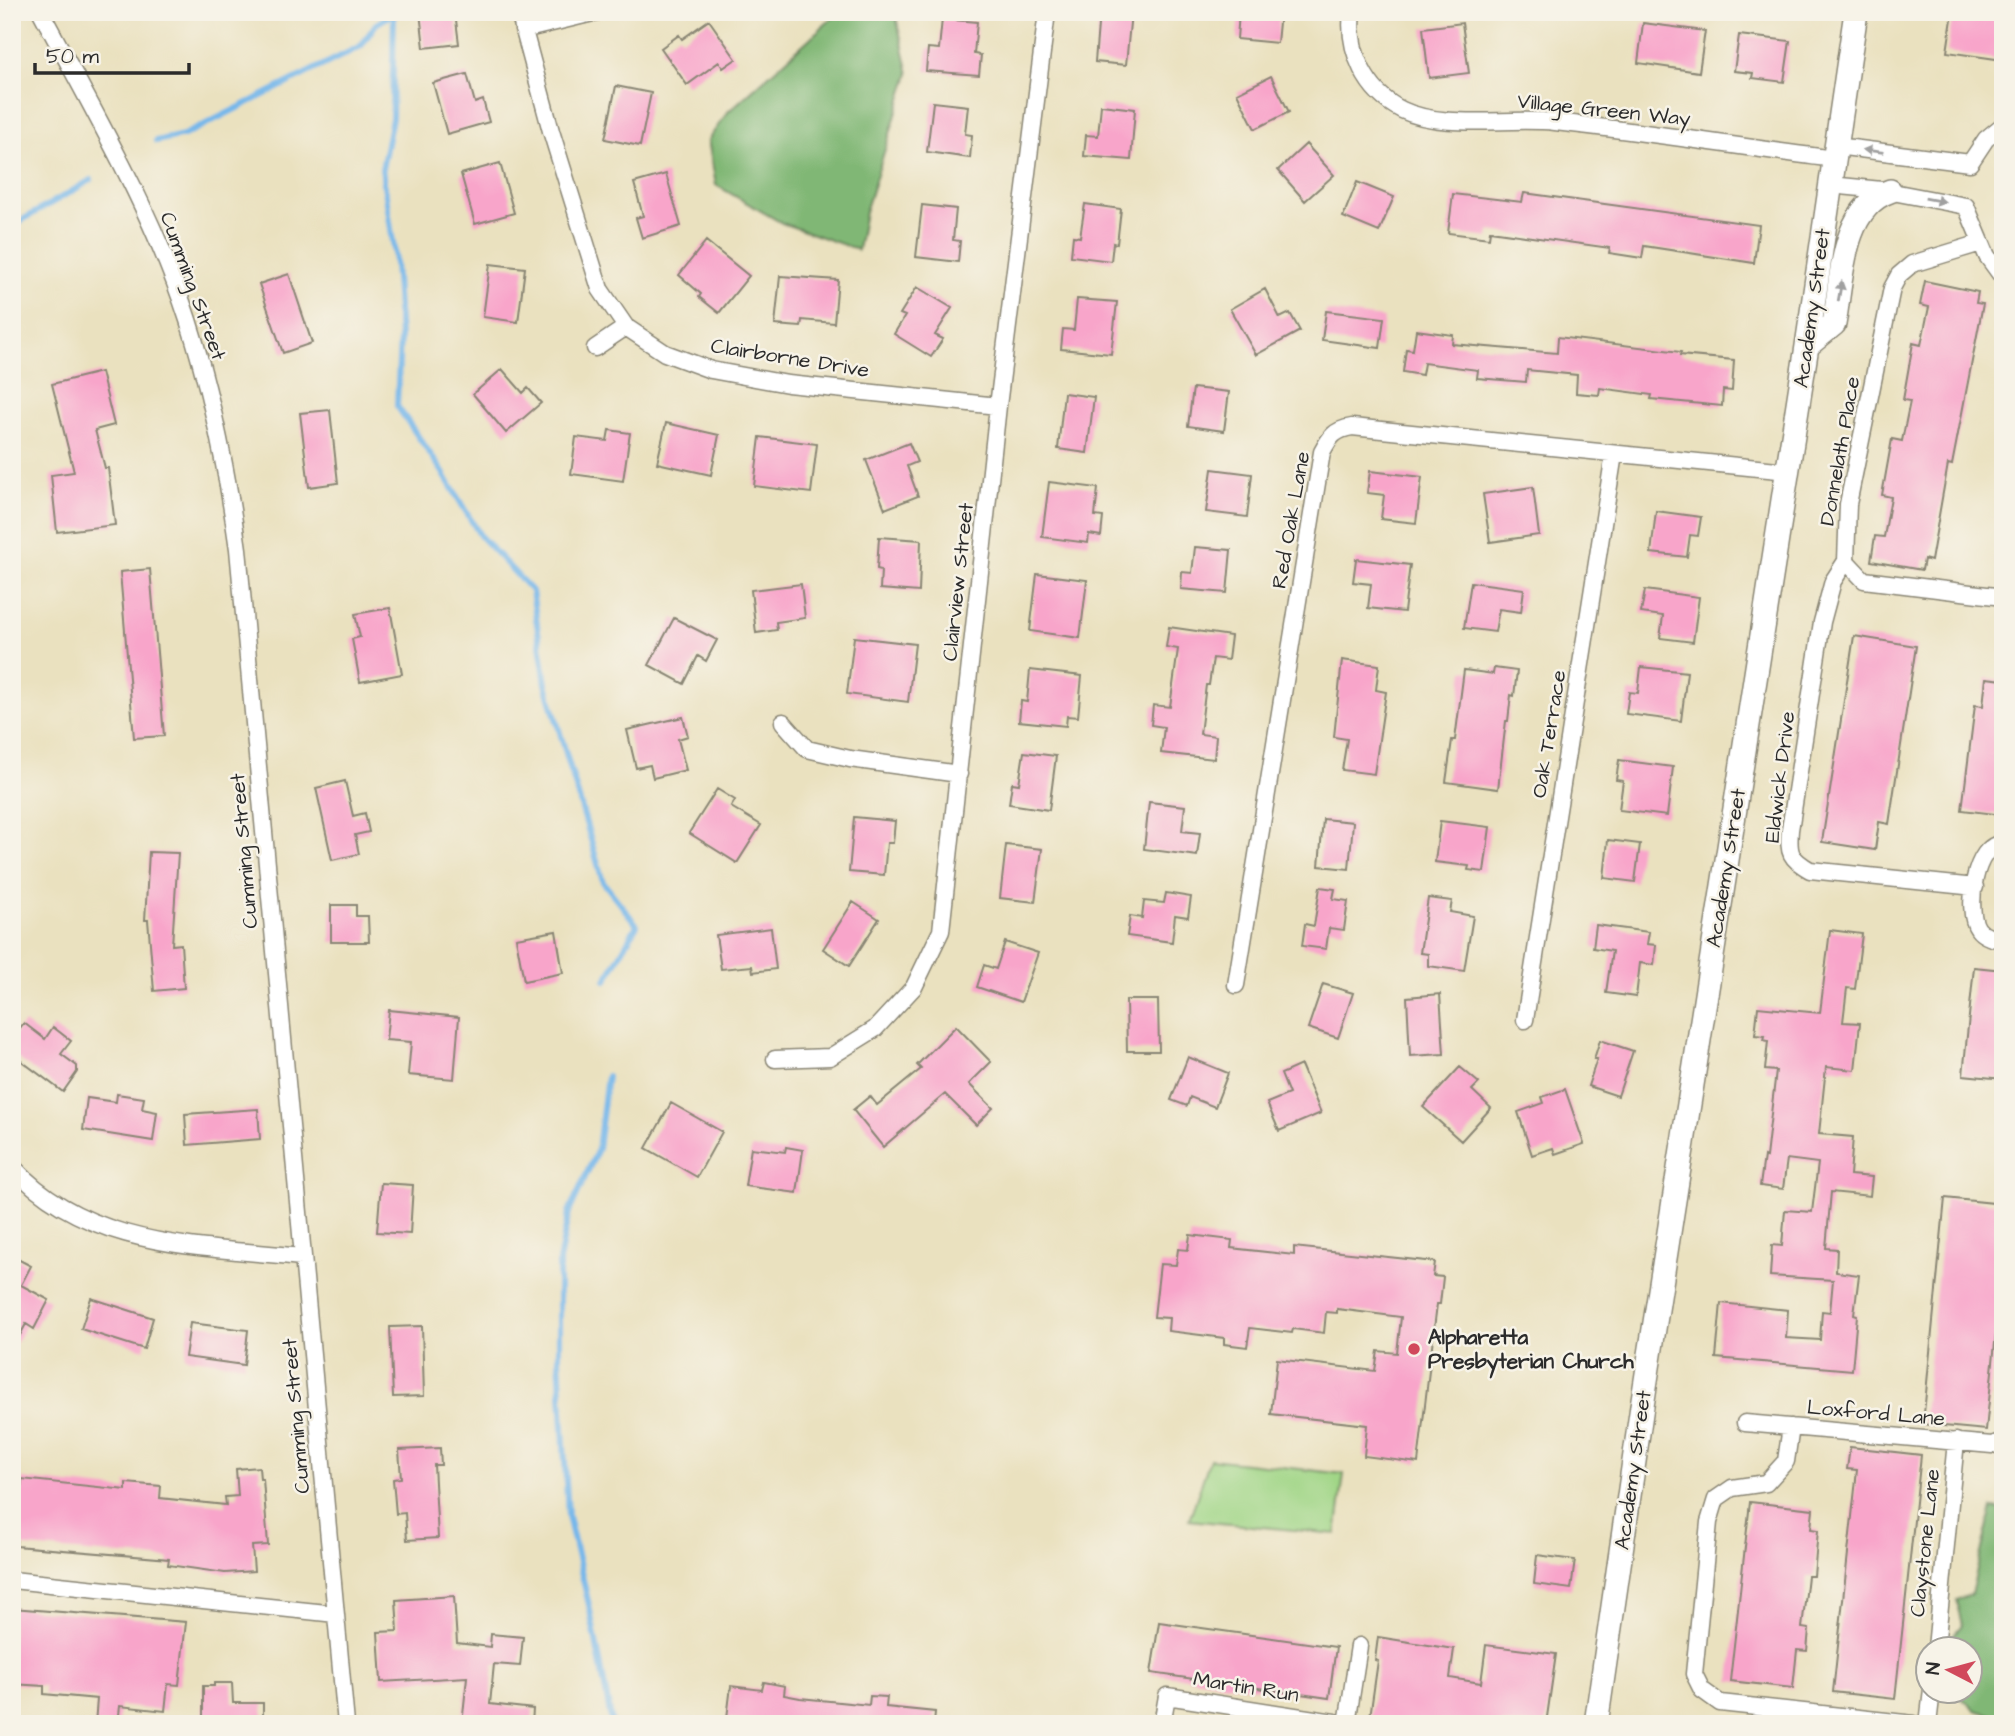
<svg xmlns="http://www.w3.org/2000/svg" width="2015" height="1736" font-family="'Architects Daughter',sans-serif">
  <rect width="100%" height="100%" fill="#f7f3e8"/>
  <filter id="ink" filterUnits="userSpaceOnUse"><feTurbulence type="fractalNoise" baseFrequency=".0143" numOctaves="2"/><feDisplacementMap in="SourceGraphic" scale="14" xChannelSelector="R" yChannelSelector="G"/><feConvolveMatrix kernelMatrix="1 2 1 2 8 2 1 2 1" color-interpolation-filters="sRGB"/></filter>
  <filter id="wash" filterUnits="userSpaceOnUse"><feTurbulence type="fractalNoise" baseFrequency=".00686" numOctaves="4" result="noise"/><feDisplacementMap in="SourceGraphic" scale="28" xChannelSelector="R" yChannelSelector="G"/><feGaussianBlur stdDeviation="1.57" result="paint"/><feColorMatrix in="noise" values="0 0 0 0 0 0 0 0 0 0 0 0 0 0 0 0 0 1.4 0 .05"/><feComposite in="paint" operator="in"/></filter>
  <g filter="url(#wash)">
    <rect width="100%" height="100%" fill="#eae1bf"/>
    <path fill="#a1d687" stroke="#668059" stroke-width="2" d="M1210,1459l134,15 -8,60 -147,-14z"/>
    <path fill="#80b774" stroke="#567150" stroke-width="2" d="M839,12h56l14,62 -44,138 -7,38 -76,-27 -66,-38 -8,-45 20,-28z
      M1992,1508l11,1v209l-28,-8 -20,-18 14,-2v-42h-20l1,-9 12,-14 -6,-25 15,-6z"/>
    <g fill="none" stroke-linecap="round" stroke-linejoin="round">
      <path stroke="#76b7ea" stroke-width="6" d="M394,13l-2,105 -10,51 12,80 6,88 -3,69 45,65 39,66 51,54 14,93 57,198 34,43 -31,55
        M156,141l28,-6 177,-89 15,-22 18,-11
        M12,226l79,-46
        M607,1076l-9,73 -29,63 -10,49v97l9,158 21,89 23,119"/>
    </g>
    <g id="blocks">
      <path fill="#f8a5ca" d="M420,12h35l4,32 -35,4z
        M1099,12h32l-5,53 -31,-3z
        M1239,12h41l-3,31 -40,-4z
        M1953,12l50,2v46l-56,-8z
        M942,19l35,3 -3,32 7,1 -2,20 -53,-4 2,-23 11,1z
        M709,20l27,39 -13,9 -4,-6 -32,23 -26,-37 18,-13 3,4z
        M1462,23l7,50 -40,5 -6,-50z
        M1643,23l62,8 -6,41 -61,-9z
        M1739,35l51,6 -6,41 -32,-4 1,-5 -19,-2z
        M467,74l8,29 8,-3 6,22 -42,12 -14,-51z
        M1271,76l18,36 -34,17 -18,-36z
        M616,86l35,7 -11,53 -35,-7z
        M933,102l35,4 -3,28 7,1 -2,23 -43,-6z
        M1101,105l34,4 -4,51 -47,-4 2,-21 12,1z
        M1306,144l28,31 -29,26 -27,-31z
        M500,163l14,50 -39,11 -14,-50z
        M666,174l15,52 -39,12 -6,-20 7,-2 -9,-33z
        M1357,182l37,15 -15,35 -36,-15z
        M1524,193l235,32 -5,38 -110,-17 -2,12 -33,-5 1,-5 -120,-17 -1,7 -41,-5 5,-39 69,8z
        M1085,204l36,5 -4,35 -4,-1 -2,18 -40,-5 2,-20 7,1z
        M922,205l34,4 -3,31 7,1 -2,21 -42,-5z
        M706,241l43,35 -30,37 -20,-16 2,-3 -22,-19z
        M490,264l35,4 -7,54 -35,-5z
        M289,274l23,69 -29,10 -24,-69z
        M780,276l58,4 -4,43 -32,-3 -1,7 -26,-2z
        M1925,281l53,11 -2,11 7,1 -31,161 -4,-1 -17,97 -7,-2 -2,11 -51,-9 4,-25 9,1 7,-40 -9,-2 10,-56 10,2 8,-40 -7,-1 10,-57 8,2 8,-38 -9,-2z
        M917,287l35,21 -17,27 8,4 -12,18 -37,-23 11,-18 -5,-2z
        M1265,289l15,29 10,-5 10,18 -44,24 -26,-46z
        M1077,299l40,3 -6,52 -50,-5 2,-20 11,1z
        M1326,311l58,7 -4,30 -58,-8z
        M1416,330l37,5 -1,9 105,9 1,-16 123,15 -1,3 54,5 -2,31 -9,-1 -1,16 -71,-7 1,-4 -52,-7 -1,7 -23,-2 1,-18 -50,-5 -1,12 -49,-4 1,-8 -54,-7 -2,12 -19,-3 3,-23 7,1z
        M502,369l21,24 5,-5 13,15 -35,30 -33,-39z
        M101,372l13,53 -19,5 10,38h3l7,57 -58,7 -6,-57 23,-3 -22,-88z
        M1193,388l36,4 -5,39 -36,-5z
        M1064,393l30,4 -7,56 -29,-4z
        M330,410l8,73 -29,4 -9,-74z
        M666,423l53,12 -8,40 -54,-12z
        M609,430l21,3 -7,48 -52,-7 5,-37 31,4z
        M760,437l57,7 -6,49 -57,-7z
        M909,443l8,19 -10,4 11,30 -33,13 -19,-49z
        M1212,469l40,5 -5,43 -41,-5z
        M1370,471l52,6 -6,46 -35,-4 3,-24 -17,-2z
        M1049,482l49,6 -3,28 8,1 -2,19 -12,-2 -1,9 -46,-6z
        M1533,487l6,48 -49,7 -7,-48z
        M1656,511l45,6 -3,19 -8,-1 -3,22 -36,-4z
        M879,537l42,3 -2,52 -39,-3 1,-19 -4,-1z
        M1195,547l36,3 -4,43 -46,-4 1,-17 10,1z
        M1356,559l54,6 -6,47 -36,-4 3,-24 -18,-2z
        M150,569l14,167 -30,2 -14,-166z
        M1037,574l50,6 -7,58 -50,-7z
        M1471,582l53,7 -3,23 -22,-3 -4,23 -31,-4z
        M801,584l4,34 -29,4 1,8 -21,3 -5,-43z
        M1645,590l54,7 -6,45 -33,-4 3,-22 -22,-3z
        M390,608l12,66 -42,8 -8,-43 8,-2 -5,-23z
        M674,618l43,22 -11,21 -8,-5 -14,28 -35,-19z
        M1169,627l62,9 -3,24 -15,-2 -4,27h-3l-6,49 16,2 -2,23 -53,-6 3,-26 -13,-2 2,-20 17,2 8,-58 -12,-2z
        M1854,636l62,10 -27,178 -10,-2 -4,28 -53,-8z
        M854,637l61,7 -7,58 -61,-8z
        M1342,660l37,5 -3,25 10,2 -12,82 -32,-4 5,-31 -13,-2z
        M1641,667l46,5 -6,49 -55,-7 3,-22 9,1z
        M1494,668l23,3 -3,25 -3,-1 -3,26h-2l-8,68 -52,-7 6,-42h3l9,-70 29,4z
        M1030,670l52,6 -4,41 -11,-1 -1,10 -47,-5 2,-20 6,1z
        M1986,678l17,2v135l-41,-5 13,-105 8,1z
        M683,717l5,19 -10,3 8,31 -33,8 -3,-13 -14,3 -9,-38z
        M1024,752l32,4 -7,54 -40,-6 3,-21 7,1z
        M1619,760l54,7 -6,49 -48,-6 4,-29 -7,-1z
        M345,781l8,35 12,-3 4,19 -14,3 4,19 -27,6 -16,-72z
        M717,789l18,11 -4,7 30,18 -24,38 -48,-30z
        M1149,802l36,4 -3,25 18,2 -3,23 -53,-7z
        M854,817l41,4 -2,22h-6l-3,32 -35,-3z
        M1323,819l30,3 -4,47 -30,-3z
        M1440,821l50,6 -6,45 -16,-2 1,-4 -34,-4z
        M1608,840l32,4 -5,38 -31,-4z
        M1006,845l36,4 -7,53 -35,-4z
        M149,852l29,1 -6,92 9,-1 3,44 -30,3 -6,-71h-3z
        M1320,887l15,2 -2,10 15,2 -4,29 -15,-2 -3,21 -24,-3 3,-22 9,2z
        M1166,893l25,4 -3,20 -13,-2 -3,27 -45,-6 3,-20 12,2 2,-17 20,2z
        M1428,898l24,3 -2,11 23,4 -9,55 -36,-5v-12l-8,-1z
        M853,902l26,17 -30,47 -26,-17z
        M331,905h25v11h12l1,26h-38z
        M1596,925l53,7 -2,12 9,1 -2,20 -14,-2 -4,34 -30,-4 6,-42 -19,-3z
        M771,928l5,41 -23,3 -1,-6 -31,3 -5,-34z
        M1830,930l32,4 -7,55 -8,-1 -4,34 17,1 -5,47 -29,-3 -7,67 34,3 -3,38 22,2 -2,19 -39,-4 -5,56 11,1 -1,23 23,3 -5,39 3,1 -5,55 -136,-12 5,-55 67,7 -2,28 34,2 2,-29 8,1 3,-32 -63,-4 2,-31 10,1 3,-36 27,2 6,-49 -31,-4 -4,30 -23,-3 4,-30 2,1 10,-86 -11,-1 3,-29 -4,-1 1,-4 -10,-1 3,-28 62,6z
        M556,931l7,42 -39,8 -8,-43z
        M1005,942l33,11 -17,49 -44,-15 7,-22 12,4z
        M1974,967l29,3v109l-40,-4z
        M1323,984l30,9 -15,45 -30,-10z
        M1440,994l4,60 -34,2 -3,-59z
        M1126,1000h32l1,51h-32z
        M389,1010l70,7 -5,62 -46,-4 3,-33 -25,-2z
        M24,1023l21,16 8,-12 18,14 -10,13 16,12v6l-14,20 -51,-38v-16z
        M956,1026l35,36 -22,22 24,24 -17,17 -31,-31 -62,53 -30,-37 17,-14 7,9 44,-36 -4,-4z
        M1600,1040l33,11 -15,45 -30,-10 9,-27h-3z
        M1188,1057l40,16 -13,34 -25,-10 -3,9 -16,-6z
        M1301,1065l20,48 -42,18 -12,-28 22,-9 -8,-20z
        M1460,1067l19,16 -7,7 19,18 -30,33 -38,-34z
        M1565,1089l19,55 -29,10 -2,-6 -21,7 -14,-43 26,-9 -2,-6z
        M117,1094l27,4 -2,11 15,3 -4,29 -70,-11 4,-32 29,4z
        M671,1103l51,29 -25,45 -51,-29z
        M258,1109l2,30 -73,6 -2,-31z
        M786,1147l17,3 -6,43 -52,-7 6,-38 34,4z
        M381,1183l32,2 -3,49 -33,-2z
        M1945,1198l58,6v61l-17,165 -63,-6z
        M1190,1235l42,5 -1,8 63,7v-8l141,15 -2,14 10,1 -3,27h-3l-19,159 -54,-7 3,-31 -96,-11 6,-55 98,12 3,-20 19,2 4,-36 -64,-8v4l-11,-1 -2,21 -31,-4 -1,4 -42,-5 -3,19 -23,-3v-6l-56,-7 1,-13 -15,-1 6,-53 16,1 2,-16 10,1z
        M12,1256l19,10 -10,19 28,15 -15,29 -8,-5 -14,26z
        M91,1298l62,20 -9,31 -63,-20z
        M190,1323l58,7 -4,35 -59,-8z
        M422,1326l2,70 -31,1 -3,-70z
        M1850,1447l71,8 -26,244 -62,-7 24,-222 -10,-1z
        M440,1448l1,17h-7l4,73 -31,2 -2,-27 -9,1 -3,-35 8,-1 -2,-28z
        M259,1467l1,12h3l5,66 -16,1 2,25 -29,2 -57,-8 1,-6 -153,-13 6,-67 104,11v-7l35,3 -1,12 66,7 -1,-8 13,-1 -2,-27z
        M1750,1502l63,7 -2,20 7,1 -4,46h-6l-6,52 7,1 -2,22 -10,-1 -4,38 -63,-7z
        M1537,1555l38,5 -4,29 -37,-5z
        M454,1596l3,47 33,4 1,-13 32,3 -3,29 -26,-2 -4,40 43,5 -1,15h-70l5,-47 -86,5 -3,-50 20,-1 -2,-31z
        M12,1608l174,14 -7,63 -11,-1 -3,27 -45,-5 -2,18h-23l2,-25 -53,-5v-8l-32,-2z
        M1159,1622l177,25 -7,51 -178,-25z
        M1378,1637l76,12 -4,29 31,5 5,-38 70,9 -10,70h-177l9,-63 -3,-1z
        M764,1682l21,4 -1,9 16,3 69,7 1,-9 17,1 -1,10 49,5 -1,12h-167l-40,-6 4,-32 31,4z
        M214,1683h18l1,20h30v21h-47v-7h-13v-31h11z"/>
    </g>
  </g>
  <g filter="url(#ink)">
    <use href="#blocks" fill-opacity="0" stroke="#8a8675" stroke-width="2"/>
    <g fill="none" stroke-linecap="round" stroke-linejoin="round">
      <defs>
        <path id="street" d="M41,12c53,100 112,200 147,308 24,75 39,151 50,229l108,1175
          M519,12l32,119 49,158 26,38 39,26 46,17 77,14 210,22
          M1352,12c-5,39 14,80 50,98 42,20 106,7 153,12 93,10 186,25 279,37
          M523,30l74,-18
          M1836,146l134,17 16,-24 17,-14
          M1830,185l52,5 84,16 21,50 16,22
          M1981,243l-69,21 -13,11 -7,13 -44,216 -2,57 18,19 139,17
          M595,348l31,-21
          M1846,561l-13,20 -11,41 -32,208c-2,24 0,28 20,40l165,17
          M783,722l24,27 43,10 109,15
          M2003,844c-29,-2 -38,68 -25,85 5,7 16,10 25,11
          M1236,985l86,-533c8,-15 12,-22 30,-25l436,44
          M1525,1020l89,-566
          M775,1059l55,-2 45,-28 39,-42 27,-56 57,-525 49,-394
          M12,1166c76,83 186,80 290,91
          M1745,1423l247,22 11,-4
          M1791,1427l-5,34 -20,22 -34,5 -16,11 -7,23 -15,152 8,16 18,13 194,21
          M12,1580l324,34
          M1936,1648l20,-207
          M1162,1724l5,-28 180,28
          M1347,1724l12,-78
          M1928,1724l4,-34"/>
        <path id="secondary" d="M1807,346l27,-22c8,-43 7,-116 56,-133
          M1596,1724l46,-318 165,-1060 49,-334"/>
      </defs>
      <use href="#street" stroke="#8a8675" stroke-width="19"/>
      <use href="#secondary" stroke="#8a8675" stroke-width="26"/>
      <use href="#street" stroke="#fff" stroke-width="16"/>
      <use href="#secondary" stroke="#fff" stroke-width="23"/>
    </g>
    <defs><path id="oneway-solid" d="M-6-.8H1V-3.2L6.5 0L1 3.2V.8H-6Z" transform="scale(1.75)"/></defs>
    <g fill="#a0a0a0">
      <use href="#oneway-solid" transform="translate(1873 151) rotate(-173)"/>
      <use href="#oneway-solid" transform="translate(1935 200) rotate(10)"/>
      <use href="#oneway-solid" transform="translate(1840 291) rotate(-80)"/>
    </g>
  </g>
  <circle fill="#d1495b" stroke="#f7f3e8" stroke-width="2.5" cx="1414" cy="1349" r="7"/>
  <g text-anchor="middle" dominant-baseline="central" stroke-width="5" stroke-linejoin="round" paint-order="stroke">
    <g font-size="21" fill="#2b2b2b" stroke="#f7f3e8">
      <text transform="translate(1604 110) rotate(6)">Village Green Way</text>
      <text transform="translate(193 286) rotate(70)">Cumming Street</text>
      <text transform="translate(1812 308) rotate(-82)">Academy Street</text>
      <text transform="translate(790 358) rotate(9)">Clairborne Drive</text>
      <text transform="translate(1840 451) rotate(-80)">Donnelath Place</text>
      <text transform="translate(1291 520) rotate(-80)">Red Oak Lane</text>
      <text transform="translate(958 582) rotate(-84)">Clairview Street</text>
      <text transform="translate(1549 734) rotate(-81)">Oak Terrace</text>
      <text transform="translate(1780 777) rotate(-83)">Eldwick Drive</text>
      <text transform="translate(244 851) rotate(-95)">Cumming Street</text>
      <text transform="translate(1726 868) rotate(-81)">Academy Street</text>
      <text transform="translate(1876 1413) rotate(5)">Loxford Lane</text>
      <text transform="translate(296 1416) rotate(-95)">Cumming Street</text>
      <text transform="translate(1633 1470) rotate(-82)">Academy Street</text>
      <text transform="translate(1925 1543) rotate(-84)">Claystone Lane</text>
      <text transform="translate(1246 1687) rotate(9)">Martin Run</text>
    </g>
    <g font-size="21" font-weight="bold" fill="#2b2b2b" stroke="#f7f3e8" text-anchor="start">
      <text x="1428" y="1337">Alpharetta<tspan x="1428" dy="24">Presbyterian Church</tspan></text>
    </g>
  </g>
  <rect width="2015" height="1736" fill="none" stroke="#f7f3e8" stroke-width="42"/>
  <g transform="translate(1949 1670) rotate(276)"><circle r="33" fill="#f7f3e8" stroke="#a5a39c" stroke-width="2"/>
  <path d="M0-5L12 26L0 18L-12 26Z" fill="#d1495b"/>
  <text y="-10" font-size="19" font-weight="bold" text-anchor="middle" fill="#2b2b2b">N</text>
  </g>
  <path d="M35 63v10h154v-10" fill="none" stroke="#2b2b2b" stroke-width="3.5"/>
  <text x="46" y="63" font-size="21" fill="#2b2b2b" stroke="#f7f3e8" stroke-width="5" paint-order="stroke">50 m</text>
</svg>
